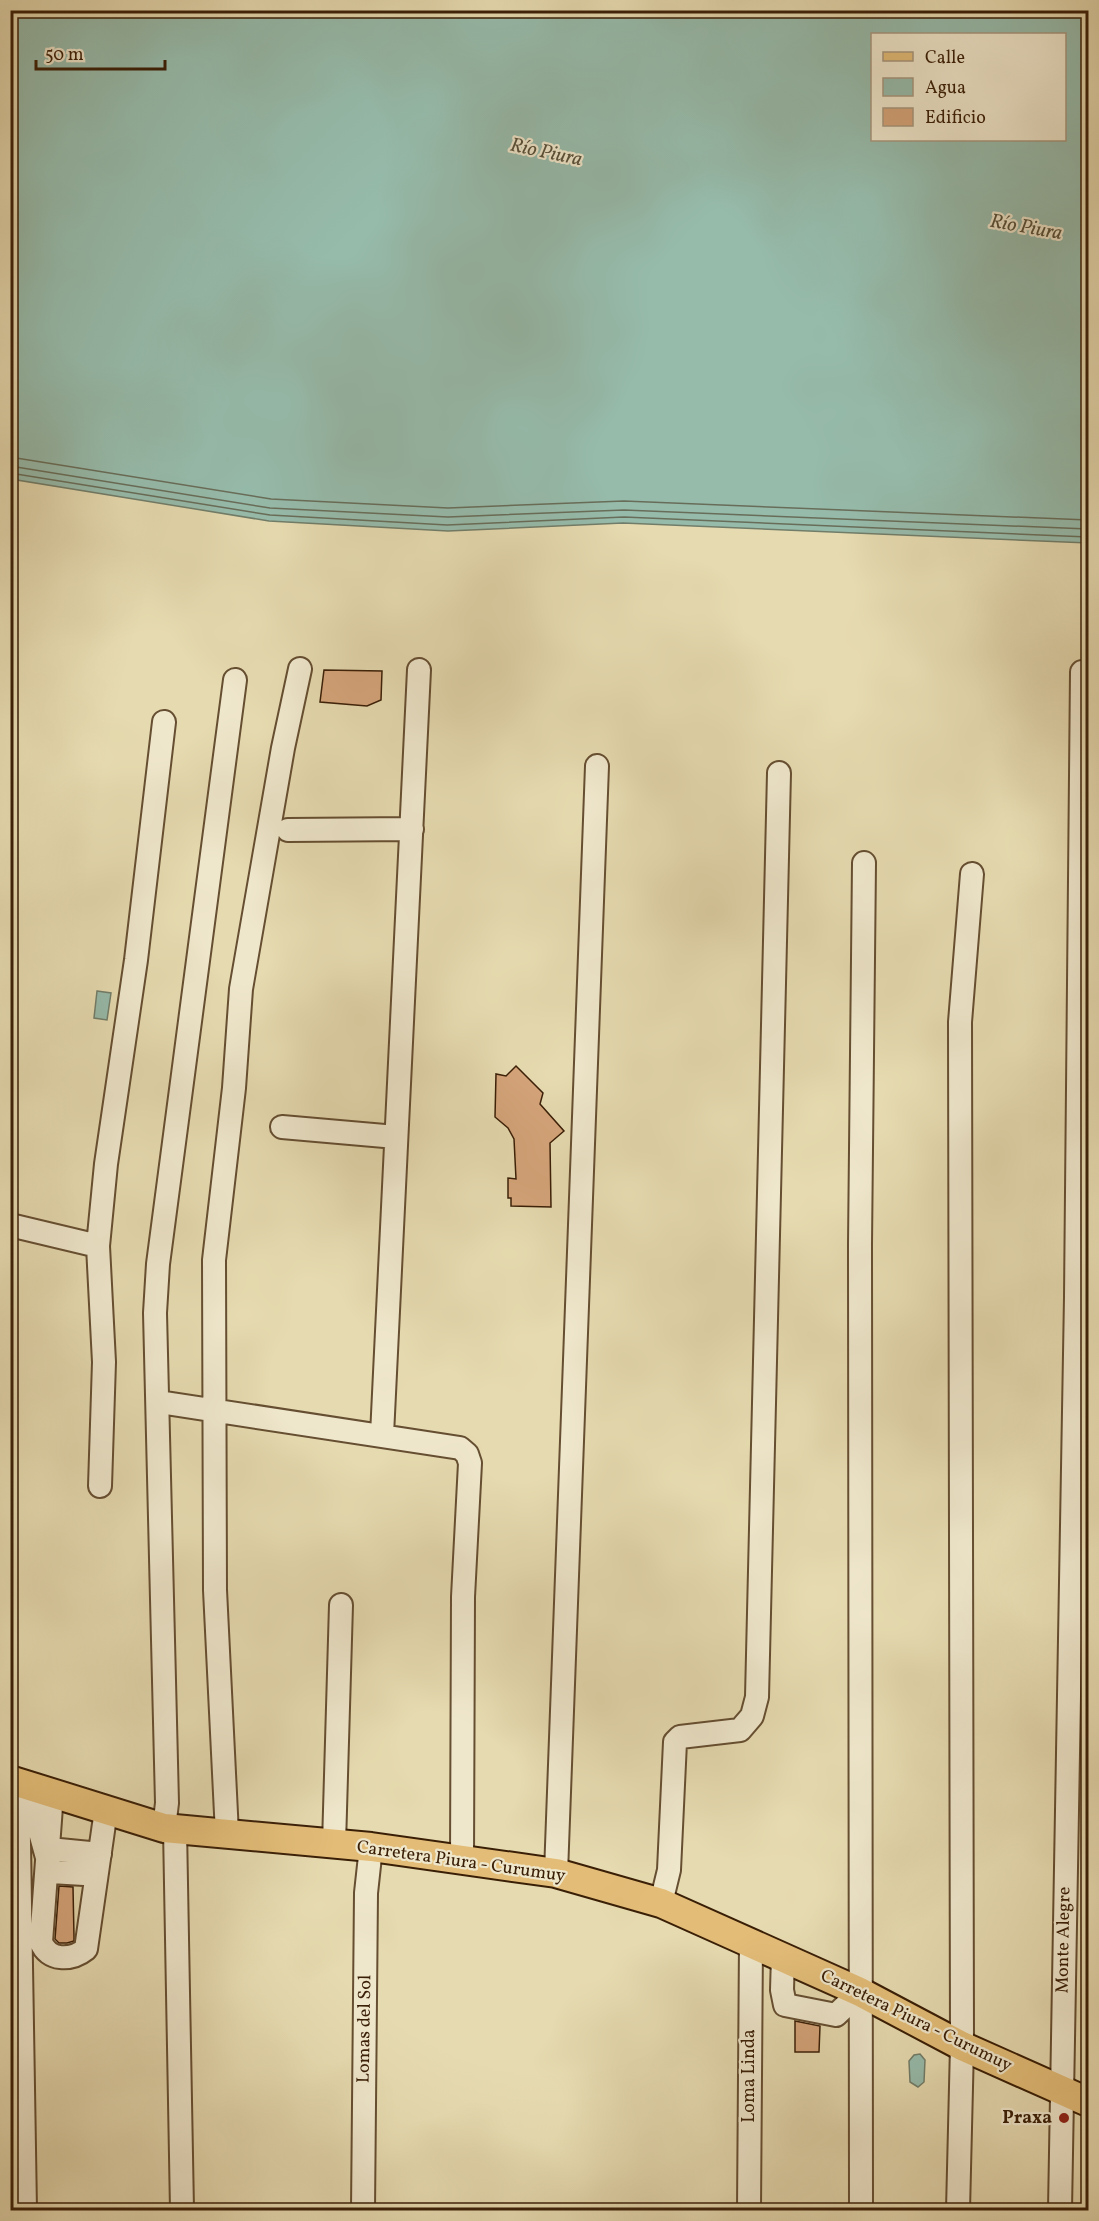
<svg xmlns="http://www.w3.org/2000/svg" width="1099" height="2221" font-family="Vollkorn,serif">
  <rect width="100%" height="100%" fill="#e6dab0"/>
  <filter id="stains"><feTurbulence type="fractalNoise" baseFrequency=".00333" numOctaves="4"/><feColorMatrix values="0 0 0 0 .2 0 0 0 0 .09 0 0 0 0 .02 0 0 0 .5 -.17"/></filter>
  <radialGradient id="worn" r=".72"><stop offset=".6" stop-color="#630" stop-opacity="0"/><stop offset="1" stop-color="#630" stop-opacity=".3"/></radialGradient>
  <path fill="#96bbab" stroke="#717d69" stroke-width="1.5" fill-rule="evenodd" d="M11,10l1077,1v532l-465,-20 -175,8 -179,-10 -258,-42zM872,34h192v106h-192z
    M97,991l14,2 -4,27 -13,-2z
    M920,2054l5,6 -1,22 -6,5 -8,-5 -1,-21 5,-6z"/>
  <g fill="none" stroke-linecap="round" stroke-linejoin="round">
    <path stroke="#686d59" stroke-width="1.5" d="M10,457l261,42 177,9 176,-7 464,19
      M10,466l260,42 178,9 176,-7 464,19
      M10,473l260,42 177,10 177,-8 464,20"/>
  </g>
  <path fill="#d5a47a" stroke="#3a1f07" stroke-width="1.5" d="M324,670l58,1 -1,29 -14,6 -47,-4z
    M516,1066l27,27 -3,11 24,27 -14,12 1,64 -40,-1v-8h-3v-20l8,1 -2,-40 -6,-11 -13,-11 1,-43 10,2z
    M59,1886l14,1 1,50v4l-7,2h-8l-4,-4z
    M795,2021l25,5 -1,26h-24z"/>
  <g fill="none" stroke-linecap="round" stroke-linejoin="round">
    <defs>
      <path id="minor" d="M288,830l124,-1
        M282,1127l114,10
        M10,1225l88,21
        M159,1402l301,46 7,6 3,9 -7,134 -1,262
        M382,1435l37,-765
        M100,1486l4,-124 -6,-116 8,-82 30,-204 28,-238
        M18,1782l7,428
        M27,1785l24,87 33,2 14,-22
        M52,1793l-11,149c7,19 30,19 45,7l20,-139
        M164,1828l3,-25 -12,-490 3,-49 77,-584
        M175,1829l7,381
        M227,1834l-12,-244 -1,-330 20,-172 7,-99 42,-241 17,-79
        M334,1844l7,-239
        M49,1849l51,5
        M556,1873l41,-1107
        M661,1903l8,-33 6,-128 5,-5 60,-7 12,-14 5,-19 22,-924
        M783,1956l-1,34 3,15 51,10 24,-23
        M363,2210l3,-317 5,-46
        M749,2210l2,-268
        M861,2210l-1,-965 4,-382
        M958,2210l4,-164 -2,-1024 12,-148
        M1060,2210l16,-913 6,-625"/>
      <path id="major" d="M10,1780l154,48 207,19 185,26 105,30 199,89 102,54 126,56"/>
    </defs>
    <use href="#minor" stroke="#654e31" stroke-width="26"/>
    <use href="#major" stroke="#3a1f07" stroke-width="32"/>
    <use href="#minor" stroke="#efe7cc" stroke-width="22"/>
    <use href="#major" stroke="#e3bd78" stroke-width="28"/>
  </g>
  <circle fill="#8f2418" stroke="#efe7cc" stroke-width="2" cx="1064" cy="2118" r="6"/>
  <g text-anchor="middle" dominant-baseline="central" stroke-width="4.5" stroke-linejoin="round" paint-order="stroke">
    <g font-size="18" fill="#3a1f07" stroke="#efe7cc">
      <text transform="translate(461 1862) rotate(8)">Carretera Piura - Curumuy</text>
      <text transform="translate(1064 1940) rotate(-89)">Monte Alegre</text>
      <text transform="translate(916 2021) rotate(26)">Carretera Piura - Curumuy</text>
      <text transform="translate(365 2029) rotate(-89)">Lomas del Sol</text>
      <text transform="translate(749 2076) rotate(-90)">Loma Linda</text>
    </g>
    <g font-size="18" font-weight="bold" fill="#3a1f07" stroke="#efe7cc" text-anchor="end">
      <text x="1052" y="2118">Praxa</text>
    </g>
    <g font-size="20" font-style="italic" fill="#564e38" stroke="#efe7cc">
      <text transform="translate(546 153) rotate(12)">Río Piura</text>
      <text transform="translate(1026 228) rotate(10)">Río Piura</text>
    </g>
  </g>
  <rect width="1099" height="2221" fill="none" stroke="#e6dab0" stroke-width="36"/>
  <rect x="12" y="12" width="1075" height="2197" fill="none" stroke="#3a1f07" stroke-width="3"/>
  <rect x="18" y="18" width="1063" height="2185" fill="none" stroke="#3a1f07" stroke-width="1.5"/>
  <rect x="871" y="33" width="195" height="108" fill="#efe7cc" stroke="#a7977d" stroke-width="1.5"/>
  <rect x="883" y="52" width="30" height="9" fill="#e3bd78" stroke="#a7977d" stroke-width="1.5"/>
  <text x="925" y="63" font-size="18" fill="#3a1f07">Calle</text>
  <rect x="883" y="78" width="30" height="18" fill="#96bbab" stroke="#a7977d" stroke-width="1.5"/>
  <text x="925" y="93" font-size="18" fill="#3a1f07">Agua</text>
  <rect x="883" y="108" width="30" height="18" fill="#d5a47a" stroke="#a7977d" stroke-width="1.5"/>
  <text x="925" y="123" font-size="18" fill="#3a1f07">Edificio</text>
  <path d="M36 60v9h129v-9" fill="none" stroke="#3a1f07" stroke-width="3"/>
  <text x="45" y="60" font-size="18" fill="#3a1f07" stroke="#efe7cc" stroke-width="4.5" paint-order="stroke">50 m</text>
  <rect width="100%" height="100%" filter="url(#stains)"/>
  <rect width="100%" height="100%" fill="url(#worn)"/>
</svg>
